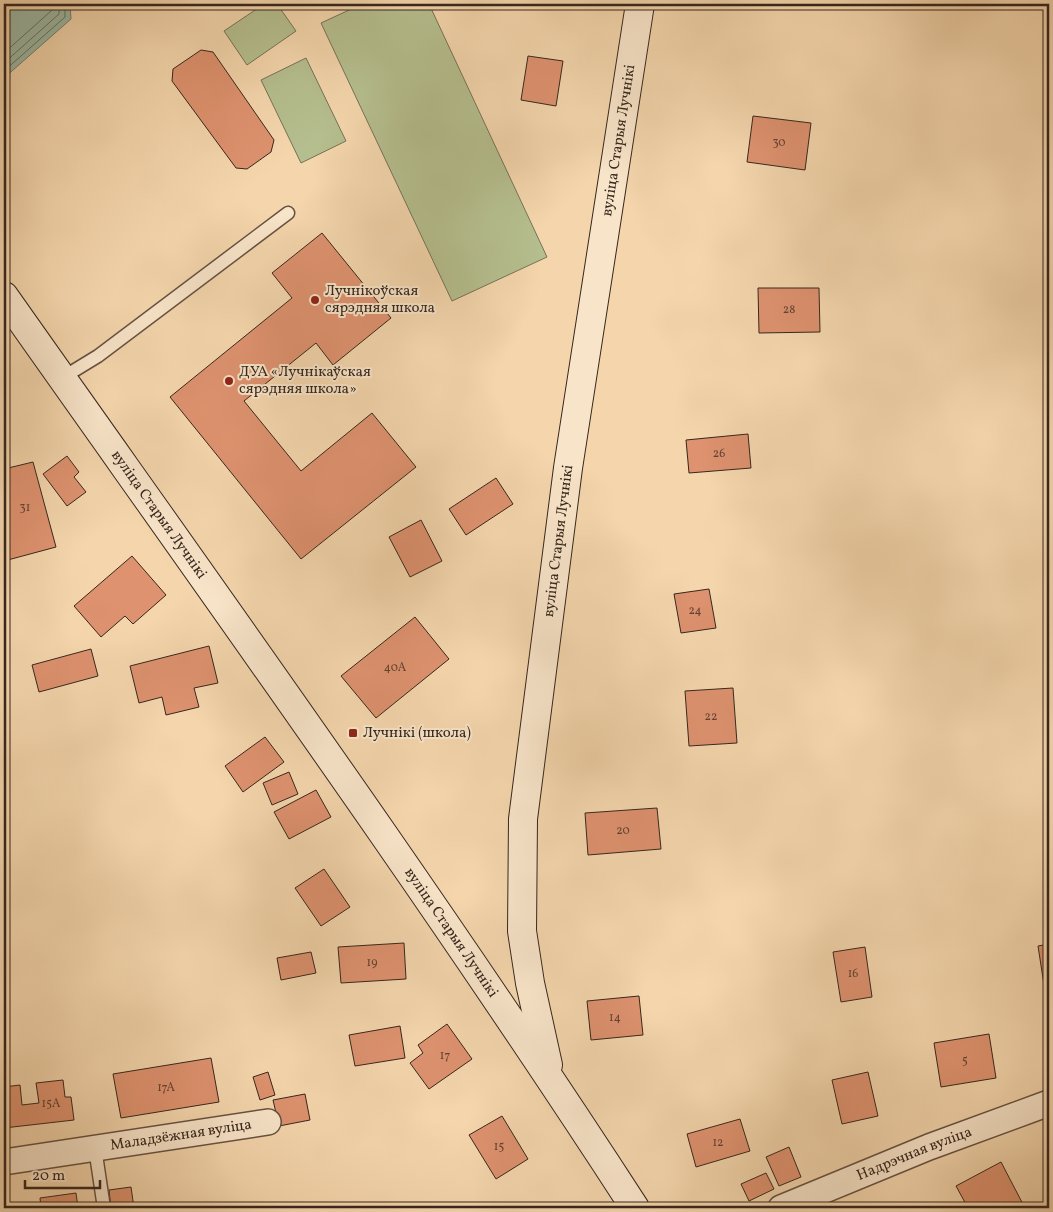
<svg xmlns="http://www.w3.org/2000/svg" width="1053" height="1212" font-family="Vollkorn,serif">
  <rect width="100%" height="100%" fill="#f4d5ac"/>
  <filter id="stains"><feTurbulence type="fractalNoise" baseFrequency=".004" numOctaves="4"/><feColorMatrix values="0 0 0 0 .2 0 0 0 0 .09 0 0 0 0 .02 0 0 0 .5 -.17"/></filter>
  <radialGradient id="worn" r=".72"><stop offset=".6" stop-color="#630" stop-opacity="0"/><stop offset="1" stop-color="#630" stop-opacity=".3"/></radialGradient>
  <path fill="#b5be8e" stroke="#767256" d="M264,4h13l19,27 -49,34 -23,-34z
    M362,4h67l118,253 -95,44 -131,-278z
    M306,58l40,83 -45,22 -40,-83z"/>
  <path fill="#9cb9a5" stroke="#737f6f" d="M4,4h66l1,15 -67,59z"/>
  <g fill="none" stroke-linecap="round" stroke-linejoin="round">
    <path stroke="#697061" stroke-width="1" d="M4,53l47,-42 1,-7
      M4,63l55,-49v-10
      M4,71l61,-54v-13"/>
  </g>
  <path fill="#de926f" stroke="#36271d" d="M201,50l12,2 61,88 -3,12 -24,17 -11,-1 -64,-87 1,-12z
    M528,56l35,5 -7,45 -35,-6z
    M753,116l58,7 -6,47 -58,-8z
    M322,233l69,85 -58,47 -17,-22 -72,58 57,70 71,-58 44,54 -115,92 -131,-162 122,-99 -20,-25z
    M758,288h61l1,44 -61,1z
    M748,434l3,34 -62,5 -3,-33z
    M67,456l12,16 -5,5 12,15 -19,14 -24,-32z
    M33,462l23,85 -52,14v-92z
    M496,478l17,26 -47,31 -17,-26z
    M421,520l21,41 -32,16 -21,-40z
    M132,556l34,39 -33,29 -8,-8 -24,21 -27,-31z
    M709,589l7,39 -35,5 -7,-39z
    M415,617l34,42 -73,59 -35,-42z
    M209,646l9,37 -24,5 5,19 -33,8 -4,-18 -23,6 -9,-37z
    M91,649l7,27 -59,16 -7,-27z
    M733,688l4,55 -48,3 -4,-55z
    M265,737l19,25 -41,30 -18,-26z
    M289,772l9,22 -26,11 -9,-22z
    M316,790l15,27 -42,22 -15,-27z
    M657,808l4,41 -73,6 -3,-42z
    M324,869l26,38 -29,19 -26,-38z
    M404,943l2,36 -65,4 -3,-36z
    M1049,944v40l-5,1 -6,-39z
    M865,947l7,50 -31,5 -8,-50z
    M311,952l5,21 -35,7 -4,-22z
    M639,996l4,39 -52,5 -4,-39z
    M447,1024l25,35 -43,30 -19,-26 13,-10 -5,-8z
    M400,1026l5,32 -50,8 -6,-31z
    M989,1034l7,44 -55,9 -7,-44z
    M211,1058l8,44 -98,16 -8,-44z
    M268,1072l7,23 -15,5 -7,-23z
    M868,1072l10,44 -36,8 -10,-44z
    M63,1080l2,17h6l3,23 -70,8v-41l16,-2 2,20 17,-2 -3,-20z
    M305,1094l5,26 -31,6 -6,-26z
    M502,1116l26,43 -32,20 -27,-44z
    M740,1119l10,32 -54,16 -9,-33z
    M789,1147l12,30 -22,9 -13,-29z
    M1001,1162l24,46h-57l-12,-22z
    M766,1173l8,16 -25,12 -8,-17z
    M131,1187l3,21h-23l-2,-18z
    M76,1193l2,15h-37l-1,-10z"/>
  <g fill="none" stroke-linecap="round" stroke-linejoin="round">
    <defs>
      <path id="lane" d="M62,378l36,-22 190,-143
        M95,1148l9,60"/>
      <g id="street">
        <path id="s1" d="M4,1162l264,-40"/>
        <path id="s2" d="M781,1208l148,-61 120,-44"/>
      </g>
      <g id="secondary">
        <path id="s3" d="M4,296c213,302 430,602 631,912"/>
        <path id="s4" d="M548,1065l-18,-82 -8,-52 1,-112 45,-351 72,-464"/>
      </g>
    </defs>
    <use href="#lane" stroke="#665241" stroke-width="15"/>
    <use href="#street" stroke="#665241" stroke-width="28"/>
    <use href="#secondary" stroke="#36271d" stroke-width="30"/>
    <use href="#lane" stroke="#f8e4c9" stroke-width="12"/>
    <use href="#street" stroke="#f8e4c9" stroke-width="25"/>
    <use href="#secondary" stroke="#f8e4c9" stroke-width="28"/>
  </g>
  <g fill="#8f2418" stroke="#f8e4c9" stroke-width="2">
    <circle cx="315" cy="300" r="5"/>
    <circle cx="229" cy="381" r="5"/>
    <rect x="348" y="728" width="10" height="10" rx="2.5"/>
  </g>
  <g text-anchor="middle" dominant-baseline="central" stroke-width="4" stroke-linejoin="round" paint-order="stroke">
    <g font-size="12" fill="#604232">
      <text x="779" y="143">30</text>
      <text x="789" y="310">28</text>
      <text x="719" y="454">26</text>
      <text x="25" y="508">31</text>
      <text x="695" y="611">24</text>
      <text x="395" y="668">40А</text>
      <text x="711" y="717">22</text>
      <text x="623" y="831">20</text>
      <text x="372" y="963">19</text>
      <text x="853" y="974">16</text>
      <text x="615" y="1018">14</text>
      <text x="445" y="1056">17</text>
      <text x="965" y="1061">5</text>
      <text x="166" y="1088">17А</text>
      <text x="51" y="1104">15А</text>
      <text x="718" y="1143">12</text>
      <text x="499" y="1147">15</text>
    </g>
    <g font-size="15" fill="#36271d" stroke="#f8e4c9">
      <text stroke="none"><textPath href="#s4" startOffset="934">вуліца Старыя Лучнікі</textPath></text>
      <text stroke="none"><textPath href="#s3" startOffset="268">вуліца Старыя Лучнікі</textPath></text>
      <text stroke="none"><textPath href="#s4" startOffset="529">вуліца Старыя Лучнікі</textPath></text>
      <text stroke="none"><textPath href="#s3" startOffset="778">вуліца Старыя Лучнікі</textPath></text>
      <text stroke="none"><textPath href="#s1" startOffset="179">Маладзёжная вуліца</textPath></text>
      <text stroke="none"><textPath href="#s2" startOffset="144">Надрэчная вуліца</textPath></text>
    </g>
    <g font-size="15" fill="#36271d" stroke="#f8e4c9" text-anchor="start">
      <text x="325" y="291">Лучнікоўская<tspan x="325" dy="17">сярэдняя школа</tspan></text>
      <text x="239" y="372">ДУА «Лучнікаўская<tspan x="239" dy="17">сярэдняя школа»</tspan></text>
      <text x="363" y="733">Лучнікі (школа)</text>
    </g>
  </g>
  <rect width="1053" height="1212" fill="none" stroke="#f4d5ac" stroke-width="20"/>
  <rect x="5" y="5" width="1043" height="1202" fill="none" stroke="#36271d" stroke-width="2.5"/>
  <rect x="10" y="10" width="1033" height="1192" fill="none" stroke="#36271d"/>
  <path d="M25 1180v8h75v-8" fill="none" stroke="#36271d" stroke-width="2.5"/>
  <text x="32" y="1180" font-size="15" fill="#36271d" stroke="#f8e4c9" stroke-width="4" paint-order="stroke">20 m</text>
  <rect width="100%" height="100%" filter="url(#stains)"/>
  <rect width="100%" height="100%" fill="url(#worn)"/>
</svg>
